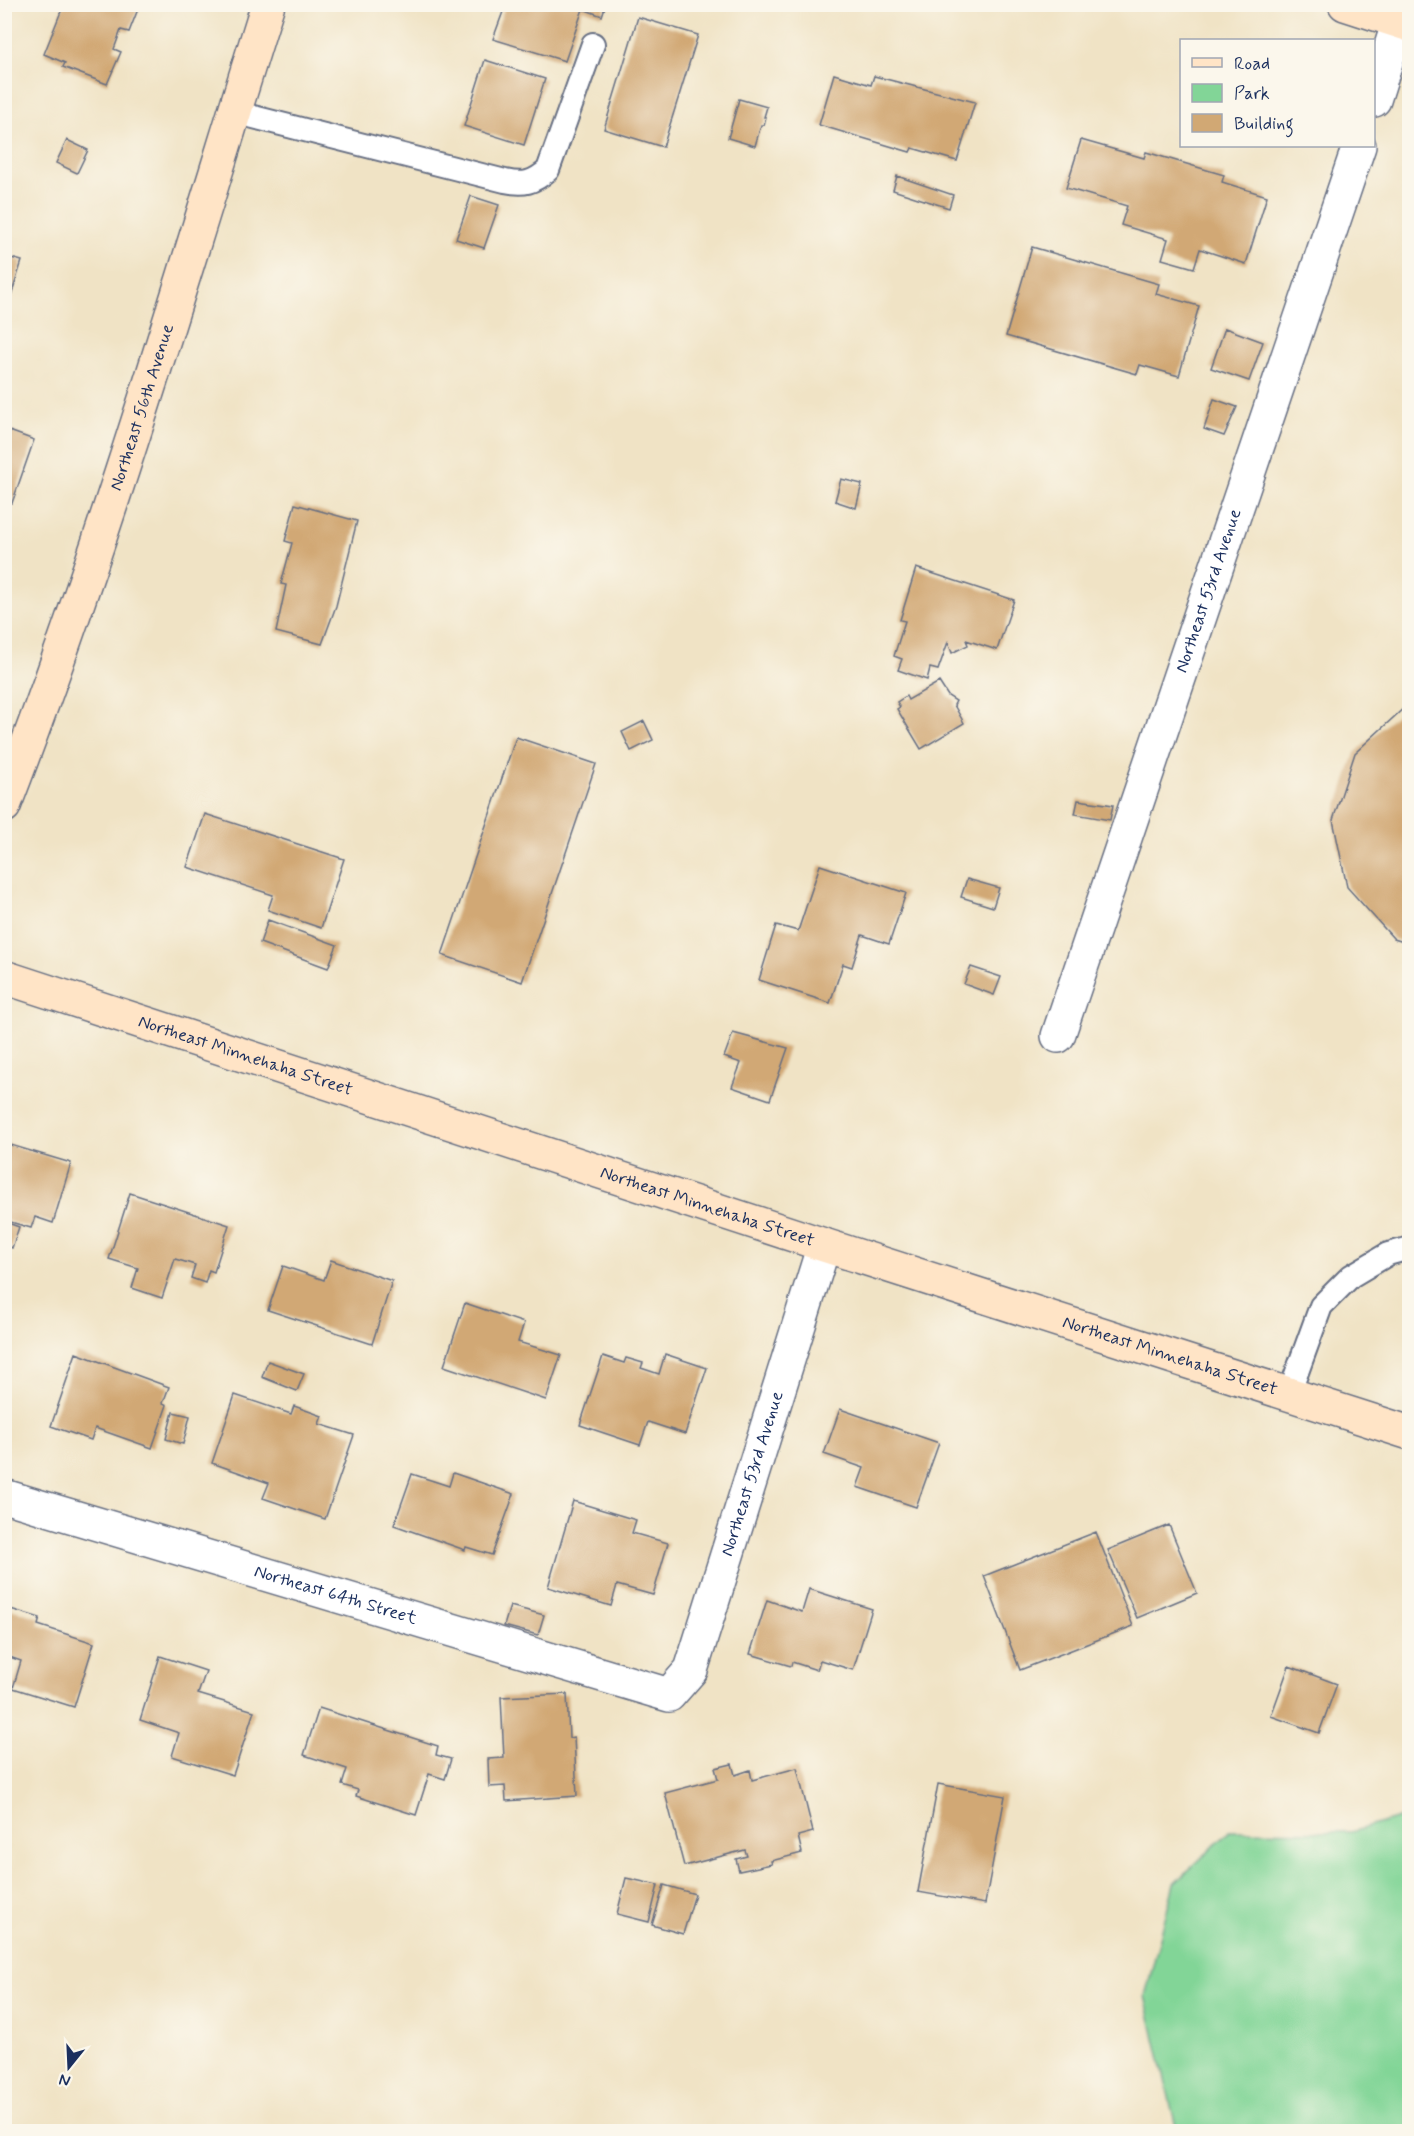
<svg xmlns="http://www.w3.org/2000/svg" width="1414" height="2136" font-family="Mynerve,sans-serif">
  <rect width="100%" height="100%" fill="#fbf7ec"/>
  <filter id="ink" filterUnits="userSpaceOnUse"><feTurbulence type="fractalNoise" baseFrequency=".0167" numOctaves="2"/><feDisplacementMap in="SourceGraphic" scale="12" xChannelSelector="R" yChannelSelector="G"/><feConvolveMatrix kernelMatrix="1 2 1 2 8 2 1 2 1" color-interpolation-filters="sRGB"/></filter>
  <filter id="wash" filterUnits="userSpaceOnUse"><feTurbulence type="fractalNoise" baseFrequency=".008" numOctaves="4" result="noise"/><feDisplacementMap in="SourceGraphic" scale="24" xChannelSelector="R" yChannelSelector="G"/><feGaussianBlur stdDeviation="1.35" result="paint"/><feColorMatrix in="noise" values="0 0 0 0 0 0 0 0 0 0 0 0 0 0 0 0 0 1.4 0 .05"/><feComposite in="paint" operator="in"/></filter>
  <g filter="url(#wash)">
    <rect width="100%" height="100%" fill="#f0e3c5"/>
    <path fill="#82d597" stroke="#4e827a" stroke-width="1.5" d="M1409,1815v316h-232l-32,-135 29,-112 56,-53 121,1z"/>
    <g id="blocks">
      <path fill="#d1a874" d="M64,4h76l-11,28 -8,-2 -7,19 7,3 -14,32 -44,-17 2,-4 -21,-9z
        M498,4h108l-4,12 -19,-7 -18,52 -72,-22 11,-30 -7,-2z
        M638,17l60,18 -35,112 -59,-18z
        M485,60l60,19 -21,66 -60,-19z
        M834,74l37,11 3,-9 101,26 -18,59 -45,-13 -2,4 -91,-27z
        M739,99l28,8 -3,10h2l-2,8h-3l-6,21 -27,-8z
        M67,140l21,10 -11,23 -21,-10z
        M1081,140l63,18 2,-6 78,23 -2,7 45,14 -21,68 -46,-15 -6,19 -32,-9 6,-20 -47,-14 6,-19 -61,-18z
        M897,176l56,19 -4,13 -56,-18z
        M471,196l28,9 -15,43 -28,-9z
        M1032,247l127,37 -3,10 43,12 -20,70 -39,-11 -3,9 -131,-38z
        M4,256l18,5 -14,44 -4,-2z
        M1225,328l38,14 -14,39 -38,-13z
        M1214,399l23,8 -13,29 -20,-7z
        M4,429l30,11 -22,63 -8,-2z
        M841,479l21,5 -6,24 -21,-7z
        M295,504l62,17 -21,85 -14,38 -46,-12 10,-47 -5,-1 11,-41 -7,-2z
        M916,568l98,32 -17,50 -31,-10 2,5 -16,8 -4,-11 -10,28 -8,-2 -3,12 -29,-10 4,-11 -8,-3 11,-35 -5,-1z
        M939,682l9,14 8,5 -2,4 10,18 -43,26 -24,-40 3,-2 -3,-5 9,-6 2,4z
        M1410,706v238l-16,-5 -47,-52 -14,-67 22,-67 50,-46z
        M644,721l9,19 -22,11 -9,-19z
        M516,737l80,27 -74,218 -80,-27z
        M1078,800l35,5 -3,15 -35,-6z
        M205,814l139,45 -23,69 -53,-18 5,-15 -86,-28z
        M820,865l86,28 -17,51 -27,-9 -10,32 -9,-3 -13,39 -71,-23 17,-55 22,6z
        M967,879l32,9 -6,19 -32,-10z
        M268,920l69,25 -9,23 -68,-25z
        M971,967l30,10 -7,18 -30,-11z
        M733,1033l55,15 -18,52 -38,-13 9,-24 -17,-6z
        M4,1143l67,20 -18,60 -18,-6 -4,11 -27,-8z
        M130,1193l99,32 -15,47 -5,-2 -4,13 -14,-5 4,-13 -20,-6 -13,39 -30,-10 6,-20 -29,-9z
        M5,1222l14,5 -7,21 -7,-3z
        M331,1260l61,21 -20,63 -104,-34 15,-44 41,14z
        M465,1303l59,20 -6,19 43,13 -15,45 -102,-34z
        M76,1353l93,34 -6,16 4,2 -15,43 -57,-20 -4,12 -40,-14z
        M665,1354l42,14 -22,66 -37,-12 -8,23 -60,-20 23,-69 21,7 2,-5 17,5 -2,5 18,6z
        M268,1361l36,13 -7,17 -35,-14z
        M235,1395l56,19 3,-8 28,10 -3,8 35,11 -29,84 -62,-21 6,-15 -57,-20z
        M840,1409l99,34 -23,64 -59,-20 7,-19 -40,-14z
        M173,1412l17,4 -7,28 -17,-5z
        M453,1473l61,21 -22,61 -26,-8 -1,3 -71,-25 18,-51 37,12z
        M573,1501l63,19 -4,13 36,10 -15,52 -36,-10 -6,21 -63,-19z
        M1169,1525l28,68 -60,25 -29,-68z
        M1096,1532l37,94 -113,44 -36,-94z
        M809,1589l63,20 -19,61 -33,-10 -3,10 -25,-8 -1,4 -41,-12 17,-54 35,12z
        M510,1606l34,9 -6,20 -34,-9z
        M4,1607l36,11 -2,7 56,18 -20,64 -61,-19 8,-27 -17,-6z
        M160,1656l46,15 -8,23 56,17 -21,64 -61,-19 7,-23 -39,-13z
        M1289,1666l48,18 -18,49 -48,-17z
        M567,1694l2,44 5,-1 3,59 -71,5 -1,-15 -16,1 -1,-28 16,-1 -3,-61z
        M319,1708l119,38 -2,9 15,4 -6,20 -16,-5 -13,41 -60,-19 2,-6 -16,-5 5,-16 -43,-14z
        M732,1764l3,11 15,-5 2,10 45,-12 16,64 -15,4 4,17 -31,8 1,3 -33,7 -3,-12 11,-3 -2,-6 -61,16 -19,-73 53,-14 -3,-11z
        M938,1784l67,12 -20,108 -67,-12z
        M626,1878l32,7 -9,37 -32,-8z
        M664,1885l31,9 -12,40 -31,-9z"/>
    </g>
  </g>
  <g filter="url(#ink)">
    <use href="#blocks" fill-opacity="0" stroke="#666e82" stroke-width="1.5"/>
    <g fill="none" stroke-linecap="round" stroke-linejoin="round">
      <defs>
        <path id="lane" d="M234,112l271,69c19,4 28,2 43,-11l45,-126
          M1289,1394l32,-88 30,-30 37,-22 22,-6"/>
        <g id="street">
          <path d="M1374,100l25,-79"/>
          <path id="s1" d="M1058,1036l301,-890"/>
          <path id="s2" d="M4,1496l665,199 22,-25 133,-425"/>
        </g>
        <g id="secondary">
          <path d="M1345,4l65,21"/>
          <path id="s3" d="M4,806c101,-262 180,-533 264,-802"/>
          <path id="s4" d="M4,977l820,268 586,188"/>
        </g>
      </defs>
      <use href="#lane" stroke="#666e82" stroke-width="26"/>
      <use href="#street" stroke="#666e82" stroke-width="36"/>
      <use href="#secondary" stroke="#666e82" stroke-width="36"/>
      <use href="#lane" stroke="#fff" stroke-width="22"/>
      <use href="#street" stroke="#fff" stroke-width="33"/>
      <use href="#secondary" stroke="#ffe4c6" stroke-width="33"/>
    </g>
  </g>
  <g text-anchor="middle" dominant-baseline="central" stroke-width="4.5" stroke-linejoin="round" paint-order="stroke">
    <g font-size="18" fill="#1b2f5e" stroke="#fbf7ec">
      <text stroke="none"><textPath href="#s3" startOffset="422">Northeast 56th Avenue</textPath></text>
      <text stroke="none"><textPath href="#s1" startOffset="470">Northeast 53rd Avenue</textPath></text>
      <text stroke="none"><textPath href="#s4" startOffset="254">Northeast Minnehaha Street</textPath></text>
      <text stroke="none"><textPath href="#s4" startOffset="740">Northeast Minnehaha Street</textPath></text>
      <text stroke="none"><textPath href="#s4" startOffset="1226">Northeast Minnehaha Street</textPath></text>
      <text stroke="none"><textPath href="#s2" startOffset="933">Northeast 53rd Avenue</textPath></text>
      <text stroke="none"><textPath href="#s2" startOffset="346">Northeast 64th Street</textPath></text>
    </g>
  </g>
  <rect width="1414" height="2136" fill="none" stroke="#fbf7ec" stroke-width="24"/>
  <rect x="1180" y="39" width="195" height="108" fill="#fbf7ec" stroke="#a1a7b3" stroke-width="1.5"/>
  <rect x="1192" y="58" width="30" height="9" fill="#ffe4c6" stroke="#a1a7b3" stroke-width="1.5"/>
  <text x="1234" y="69" font-size="18" fill="#1b2f5e">Road</text>
  <rect x="1192" y="84" width="30" height="18" fill="#82d597" stroke="#a1a7b3" stroke-width="1.5"/>
  <text x="1234" y="99" font-size="18" fill="#1b2f5e">Park</text>
  <rect x="1192" y="114" width="30" height="18" fill="#d1a874" stroke="#a1a7b3" stroke-width="1.5"/>
  <text x="1234" y="129" font-size="18" fill="#1b2f5e">Building</text>
  <g transform="translate(69 2067) rotate(198)" stroke="#fbf7ec" stroke-width="4.5" paint-order="stroke">
  <path d="M0-4.5L10 22L0 15L-10 22Z" fill="#1b2f5e"/>
  <text y="-9" font-size="16" font-weight="bold" text-anchor="middle" fill="#1b2f5e">N</text>
  </g>
</svg>
